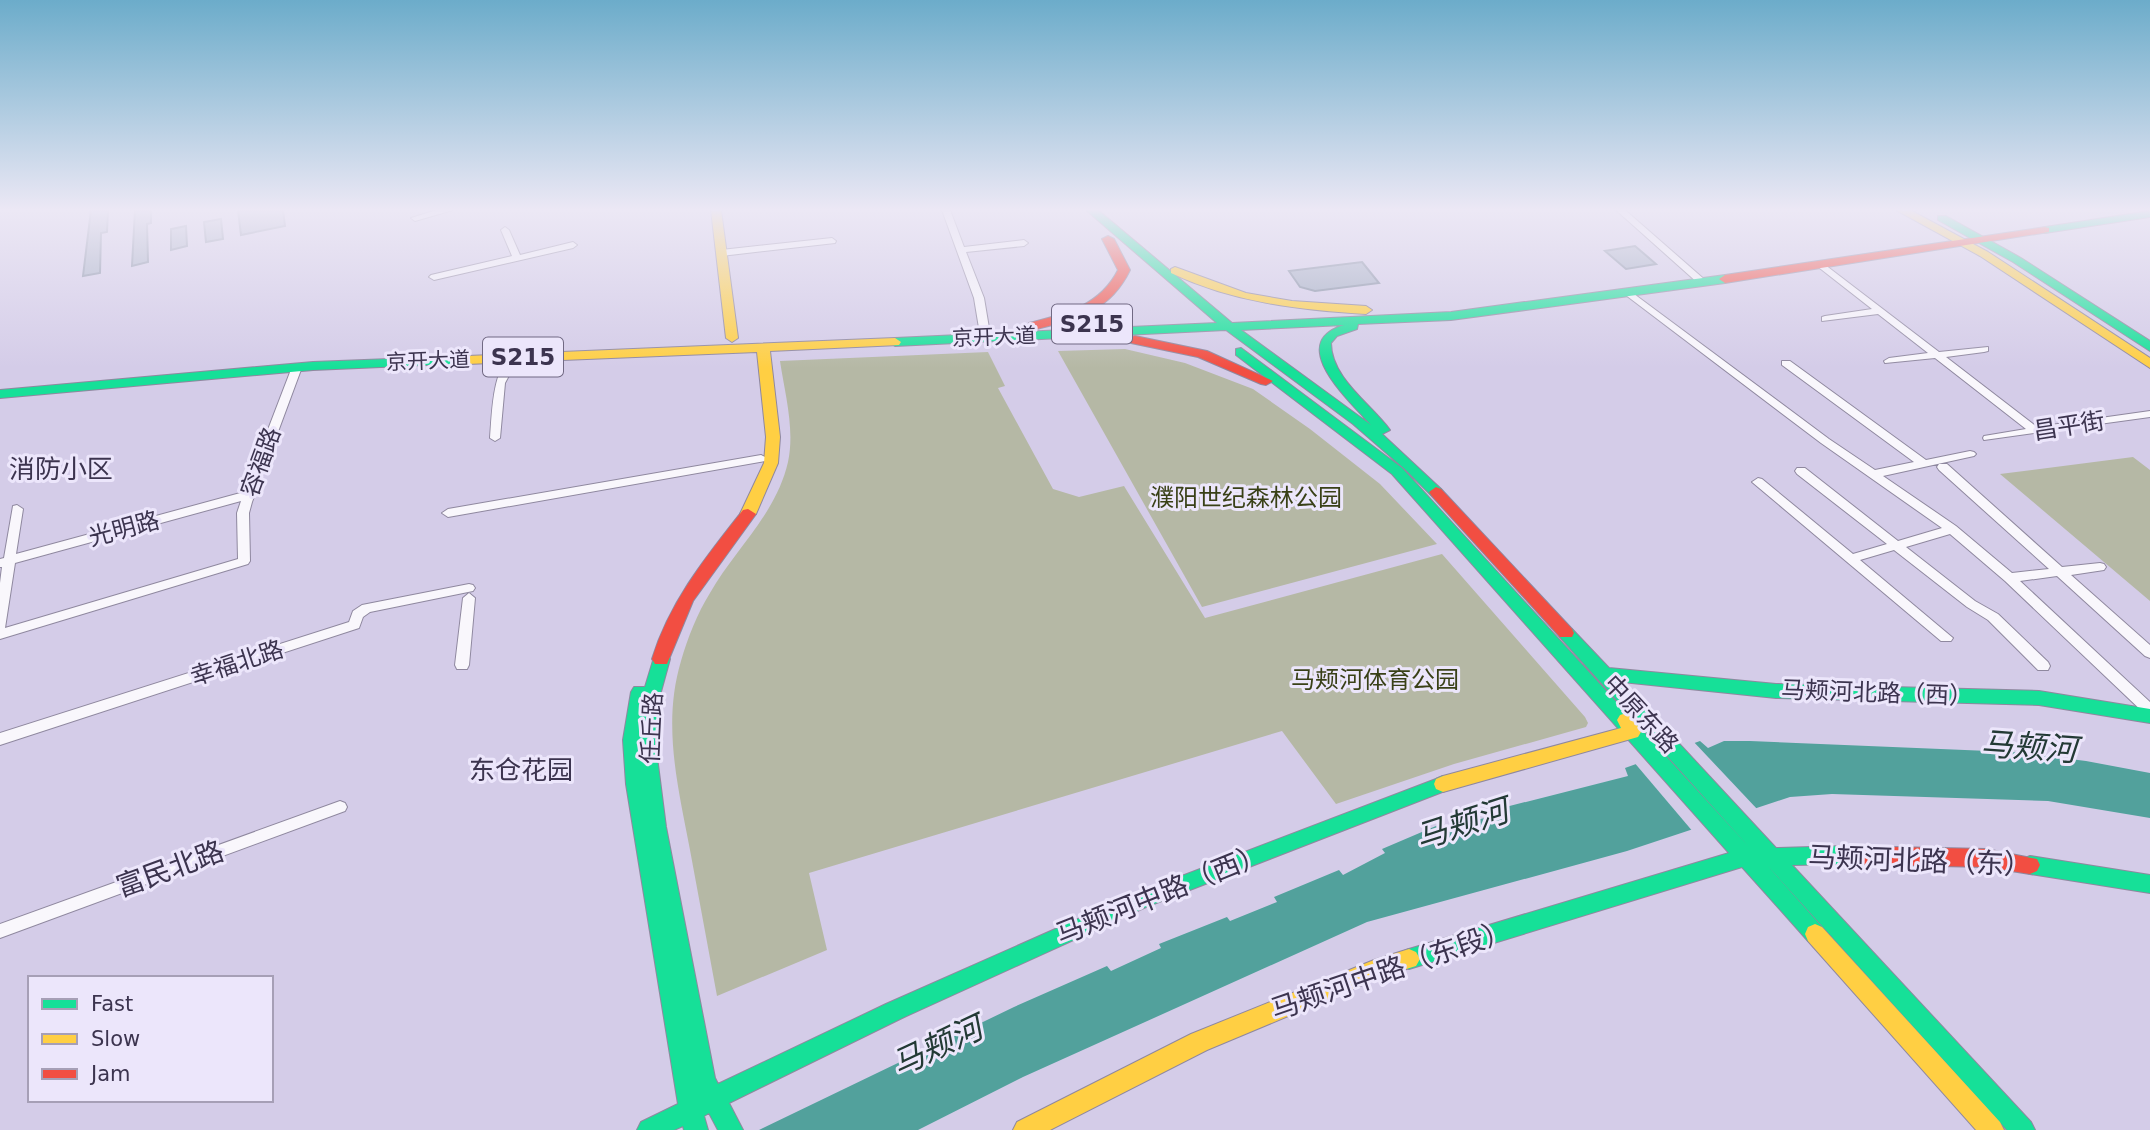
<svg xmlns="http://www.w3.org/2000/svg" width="2150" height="1130" font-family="'DejaVu Sans','Noto Sans SC',sans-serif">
  <rect width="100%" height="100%" fill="#d4cce8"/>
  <path fill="#b5b8a5" d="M1125,349l60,14 68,26 57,40 70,55 57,60 -235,63 -144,-256z
    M988,352l17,34 -7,2 55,101 26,8 45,-11 81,132 237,-64 143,163 3,6 -2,4 -132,37 -118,40 -54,-73 -473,142 18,77 -110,46c-9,-49 -18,-97 -27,-146 -12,-64 -28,-125 -9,-189 7,-24 16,-47 29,-68 26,-45 66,-79 78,-131 7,-33 -3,-68 -8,-101z
    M2133,457l17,13v131l-150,-127z"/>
  <path fill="#52a19c" d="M1700,741l8,7 16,-7h26l263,11 73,9 64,12v45l-102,-17 -216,-7 -42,3 -163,54 -260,71 -344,155 -105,53h-159l255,-123 93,-41 4,5 50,-23 -2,-4 68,-27 3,4 47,-19 -3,-5 65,-27 4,5 42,-22 -3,-4 61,-26 4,4 46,-11 -3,-5 138,-35 -3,-8z"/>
  <path fill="#d4cce8" d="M1692,740l66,70 -64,23 -61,-72z"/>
  <path fill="#a3adc2" stroke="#818ca0" stroke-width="2" d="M91,210h17l-1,22 -6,1 -1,40 -17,3z
    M135,210h16v13l-4,1 1,38 -16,4z
    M238,210h45l2,16 -44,9z
    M221,219l2,20 -17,3 -2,-20z
    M186,226l1,20 -16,4v-21z
    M1635,246l21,18 -30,5 -21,-18z
    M1362,262l17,21 -64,8 -15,-4 -11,-16z"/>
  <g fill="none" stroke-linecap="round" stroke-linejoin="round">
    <defs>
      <path id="street" d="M437,210h16l-38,11 -4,-3z
        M942,210h8l14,37 60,-7 4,3 -4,3 -58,6 18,46 5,30 -2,2 -3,1 -5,-3 -5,-30z
        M1616,210h9l80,70v4h-6z
        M505,227l4,3 11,25 53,-13 4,3 -4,3 -139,32 -5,-3 2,-2 81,-19 -11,-26z
        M832,238l4,3 -1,2 -114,13 -4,-3 4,-3z
        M1820,261l119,91 49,-5v4l-4,1 -38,5 91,70 113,-16v6l-166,23 -1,-2 1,-2 42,-7 -91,-71 -50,5 -1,-2 5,-3 39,-5 -50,-39 -56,7v-4l3,-1 47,-7 -55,-43 -2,-2z
        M1630,291l199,148 46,31 39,-8 -132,-97v-4h8l136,99 44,-9 4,1 2,2 -2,2 -91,20 73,50 56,47 37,-4 -110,-99 -2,-3 2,-3h8l115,103 38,-4 4,1 2,3 -2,3 -33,5 79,70v13l-5,-2 -88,-80 -37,5 130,121v13l-5,-1 -140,-133 -55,-47 -44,13 69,54 23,13 50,48 2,4 -2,4h-10l-50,-50 -21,-13 -73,-57 -34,10 93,78 -2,3h-10l-189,-159 6,-4 4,1 91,75 34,-10 -90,-70 -2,-3 2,-3h8l93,73 44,-13 -121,-85 -194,-147v-4z
        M514,354l5,3 -14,26 -5,55 -5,3 -5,-3c2,-23 2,-72 24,-84z
        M297,364l5,3 -50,135 -3,11 1,48 -2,3 -248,75v-56l2,-16h-2v-8l4,-1 9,-52 4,-1 6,4 -7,45 228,-62 48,-125zM241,501l-4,12 1,46 -233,69 10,-65z
        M761,455l4,2 2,2 -2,2 -317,56 -6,-4 6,-4z
        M469,584l4,1 2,3 -2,3 -103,21 -7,5 -4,11 -359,117v-12l349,-111 4,-11 9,-6z
        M469,593l6,5 -6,67 -2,4h-10l-2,-4 8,-67z
        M340,801l5,2 2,4 -2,4 -345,127v-14z"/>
      <path id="fast" d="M1086,210h12l134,113 219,-11 274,-37 6,4 -6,4 -274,37 -93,4 -1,5 -20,7 -6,7c0,35 40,61 59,87l-8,4 59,55 2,3 -7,5 -5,-2 -25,-25 -53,-46 -127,-94 -331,16 -6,-4 6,-4 322,-15zM1344,325c-59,18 5,75 27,100l-130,-95z
        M2150,211v6l-105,16 -6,-3 6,-3z
        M1938,216h8l75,42 129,83v10l-137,-89 -75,-42z
        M1241,348l161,120 348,380 -190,-211 -2,-4 2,-4h12l37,39 167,16 263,7 111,18v14l-111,-18 -263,-7 -154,-16 154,166 69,-2 7,3 3,6 -3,6 -7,3 -53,1 239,257 4,8h-28l-240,-265 55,62 3,7 -3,7 -7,3 -7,-3 -66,-74 -333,102 -7,-3 -4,-7 4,-7 7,-3 320,-96 -337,-379 -156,-119v-6z
        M467,356l6,4 -1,3 -159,7 -313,28v-8l313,-28z
        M661,653l6,1 3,5 -11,40 -4,42 11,86 49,251 3,6 168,-80 246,-109 304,-116 7,-3 7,3 2,5 -2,5 -304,118 -244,111 -173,85 14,27h-25l-9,-17 -5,3 4,14h-24l-1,-4 -9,4h-37l4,-8 37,-18 -52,-320 -3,-44 8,-48 3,-5h11l10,-33z
        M2030,856l120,19v18l-120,-19 -7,-3 -3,-6 3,-6z"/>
      <path id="slow" d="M711,210h10l17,128 -6,4 -6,-4z
        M1896,210h14l78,42 162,106v10l-170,-112z
        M1175,267l71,26 46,8 74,5 6,4 -6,4c-68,-4 -133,-12 -195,-41v-4z
        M895,338l6,4 -2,3 -129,6 10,86 -2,26 -22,51 -8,5 -8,-5 24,-51 2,-26 -9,-85 -290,12 -6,-4 6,-4z
        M1626,713l6,2 9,17 -3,5 -195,55 -7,-3 -2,-5 2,-5 7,-3 178,-48 -4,-8 3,-5z
        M1815,924l7,3 178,195 4,8h-28l-168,-189 -3,-7 3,-7z
        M1409,949l7,3 4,7 -4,7 -32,10 -177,74 -157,80h-37l4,-8 174,-88 183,-74z"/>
      <path id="jam" d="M2045,227l4,1v4l-324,51 -6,-4 6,-4z
        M1108,236l6,3 16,31c-21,43 -54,49 -97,60l-4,-1v-6c36,-9 71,-17 89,-53l-16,-31z
        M1135,336l72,15 66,30 -7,4 -5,-1 -63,-27 -67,-14v-6z
        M1436,487l5,2 131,140 2,4 -2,4h-12l-129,-142 -2,-3z
        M748,509l8,5 -63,87 -26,63h-12l-3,-5c18,-58 54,-102 91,-149z
        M1845,846l141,3 51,10 3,6 -3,6 -7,3 -44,-7 -141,-3 -7,-3 -3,-6 3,-6z"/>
    </defs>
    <use href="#street" stroke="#8f889f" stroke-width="2"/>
    <use href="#fast" stroke="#8f889f" stroke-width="2"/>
    <use href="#slow" stroke="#8f889f" stroke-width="2"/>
    <use href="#jam" stroke="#8f889f" stroke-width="2"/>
    <use href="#street" fill="#f9f7fc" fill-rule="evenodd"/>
    <use href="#fast" fill="#16e098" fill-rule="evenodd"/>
    <use href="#slow" fill="#ffcf43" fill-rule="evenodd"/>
    <use href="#jam" fill="#f24e42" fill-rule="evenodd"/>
  </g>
  <linearGradient id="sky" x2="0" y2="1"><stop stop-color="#6cacca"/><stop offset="0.57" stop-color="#ece8f5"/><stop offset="1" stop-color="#ece8f5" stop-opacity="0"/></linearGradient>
  <rect width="2150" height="368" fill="url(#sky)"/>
  <g text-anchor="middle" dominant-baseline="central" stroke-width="6" stroke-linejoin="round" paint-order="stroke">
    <g font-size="21" fill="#3c344f" stroke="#ece6fb">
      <text transform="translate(994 337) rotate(-2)">京开大道</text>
      <text transform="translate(428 361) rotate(-2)">京开大道</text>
    </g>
    <g fill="#ece6fb" stroke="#716983" stroke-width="2">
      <rect x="1052" y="304.5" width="80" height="39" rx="5"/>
      <rect x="483" y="337.5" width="80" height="39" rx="5"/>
    </g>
    <g font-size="23" font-weight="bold" fill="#3c344f">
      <text x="1092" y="324">S215</text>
      <text x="523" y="357">S215</text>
    </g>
    <g font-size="24" fill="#3c344f" stroke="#ece6fb">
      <text transform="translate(2069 426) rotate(-9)">昌平街</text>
      <text transform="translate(261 462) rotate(-70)">容福路</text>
      <text transform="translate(124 529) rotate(-15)">光明路</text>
      <text transform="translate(237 663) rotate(-18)">幸福北路</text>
      <text transform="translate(1877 693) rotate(2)">马颊河北路（西）</text>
      <text transform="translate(1641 714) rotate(47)">中原东路</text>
      <text transform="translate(652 728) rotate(-87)">任丘路</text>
    </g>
    <g font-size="24" fill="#394017" stroke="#ece6fb">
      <text x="1246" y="498">濮阳世纪森林公园</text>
      <text x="1375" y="680">马颊河体育公园</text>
    </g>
    <g font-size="26" fill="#3c344f" stroke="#ece6fb">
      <text x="61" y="469">消防小区</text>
      <text x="521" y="770">东仓花园</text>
    </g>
    <g font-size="28" fill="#3c344f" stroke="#ece6fb">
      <text transform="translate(1920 861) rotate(2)">马颊河北路（东）</text>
      <text transform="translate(170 869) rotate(-20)">富民北路</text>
      <text transform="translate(1161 894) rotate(-22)">马颊河中路（西）</text>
      <text transform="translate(1391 970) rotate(-19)">马颊河中路（东段）</text>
    </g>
    <g font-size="32" font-style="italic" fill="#233a35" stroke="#ece6fb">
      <text transform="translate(2029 747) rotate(4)">马颊河</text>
      <text transform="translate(1462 824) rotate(-18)">马颊河</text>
      <text transform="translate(937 1046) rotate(-25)">马颊河</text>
    </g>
  </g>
  <rect x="28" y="976" width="245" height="126" fill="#ece6fb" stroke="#a69fb6" stroke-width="2"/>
  <rect x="42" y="999" width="35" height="10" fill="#16e098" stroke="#a69fb6" stroke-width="2"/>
  <text x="91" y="1011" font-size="21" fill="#3c344f">Fast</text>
  <rect x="42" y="1034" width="35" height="10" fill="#ffcf43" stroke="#a69fb6" stroke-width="2"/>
  <text x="91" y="1046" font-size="21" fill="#3c344f">Slow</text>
  <rect x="42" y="1069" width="35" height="10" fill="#f24e42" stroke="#a69fb6" stroke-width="2"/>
  <text x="91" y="1081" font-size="21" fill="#3c344f">Jam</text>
</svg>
